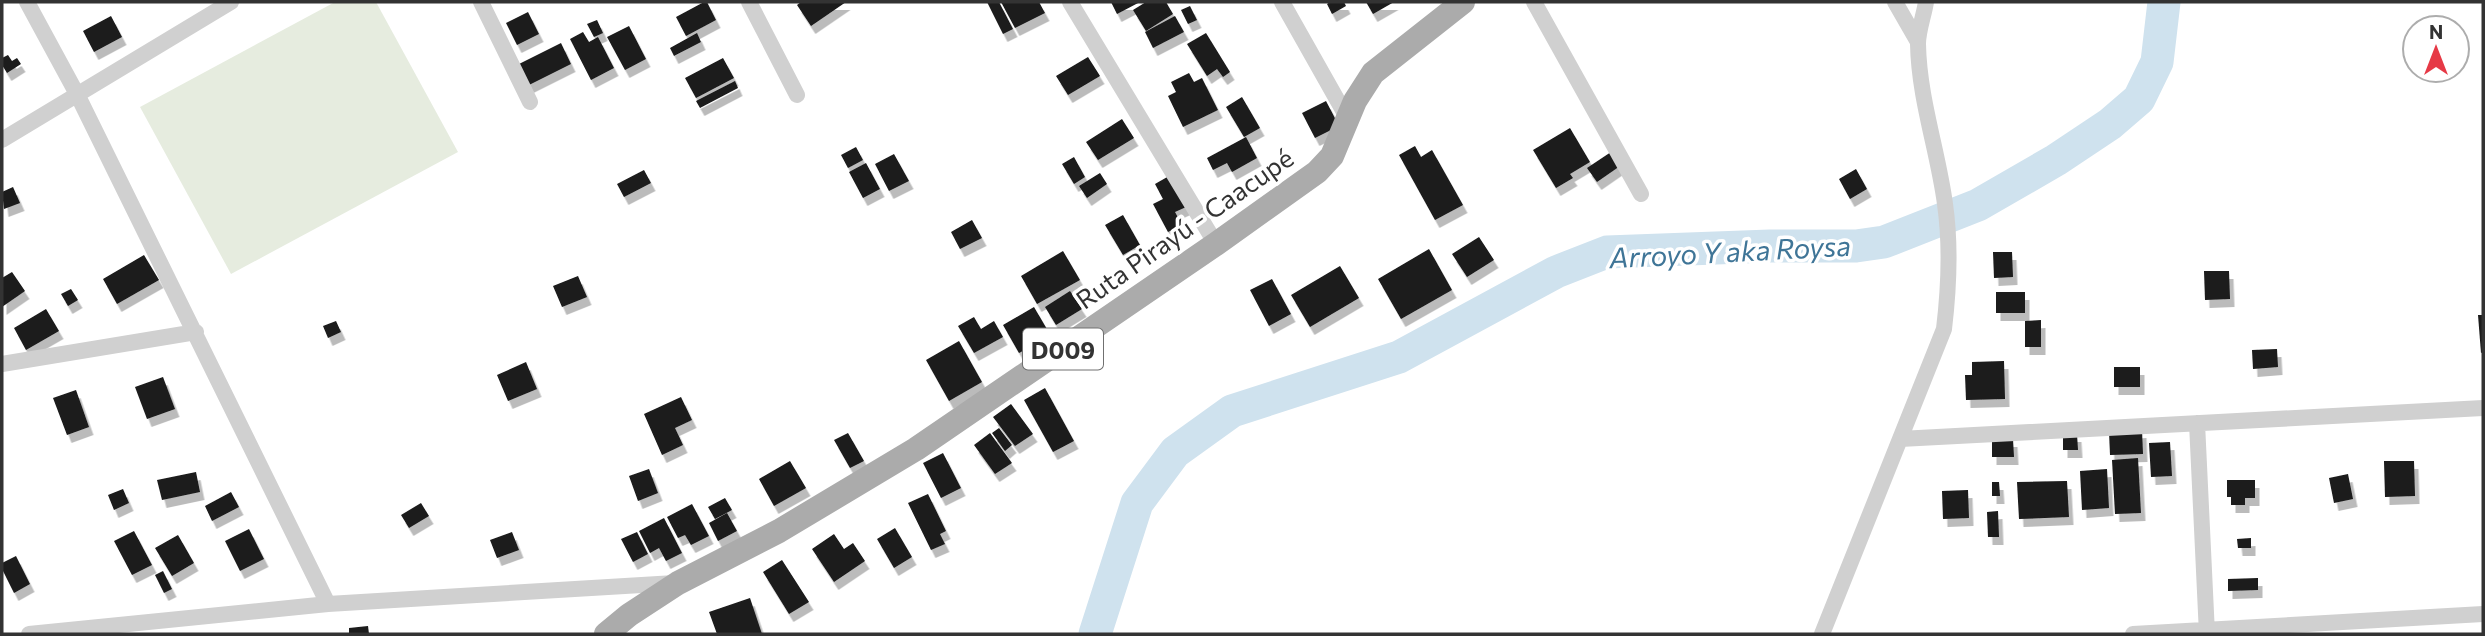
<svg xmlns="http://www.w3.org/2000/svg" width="2485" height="636" font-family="Commissioner,sans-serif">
  <defs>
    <filter id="shadow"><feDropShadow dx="4.5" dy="8" stdDeviation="0" flood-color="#0004"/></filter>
  </defs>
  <rect width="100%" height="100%" fill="#fff"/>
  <path fill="#e6ecdf" d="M335,2h41l82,150 -227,122 -91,-167z"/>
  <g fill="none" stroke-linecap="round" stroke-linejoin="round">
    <path stroke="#cfe2ee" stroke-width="33" d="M1095,634l42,-131 38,-51 57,-41 167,-54 157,-85 51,-20 163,-6h86l28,-4 94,-37 78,-45 54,-36 29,-25 18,-37 7,-60"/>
  </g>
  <path fill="#1a1a1a" filter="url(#shadow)" d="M704,2h3l9,18 -30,16 -10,-19z
    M801,2h45l-35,24 -14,-21z
    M987,2h12l14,27 -10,5z
    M1001,2h38l6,11 -30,15z
    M1111,2h29l-23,12z
    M1146,2h20l7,12 -27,17 -13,-21z
    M1330,2h14l2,4 -14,8 -5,-10z
    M1366,2h28l-21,12z
    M1190,6l7,14 -9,4 -7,-14z
    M528,12l11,22 -22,11 -11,-22z
    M111,16l11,21 -28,15 -11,-21z
    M1175,16l9,16 -31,16 -8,-16z
    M597,20l6,13 -9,4 -7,-13z
    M629,26l17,33 -21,11 -18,-33z
    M583,32l6,10 9,-5 16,31 -23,12 -21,-41z
    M697,33l4,9 -27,14 -4,-8z
    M1206,33l24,39 -7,5 -6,-8 -10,7 -20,-32z
    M561,43l10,21 -42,21 -10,-21z
    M8,55l4,6 5,-3 4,6 -14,9 -5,-8v-7z
    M1088,57l12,19 -32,19 -12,-19z
    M723,58l11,20 -38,20 -11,-20z
    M1189,73l5,9 8,-4 16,32 -35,17 -15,-31 8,-4 -5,-10z
    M735,81l3,7 -38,20 -4,-7z
    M1242,97l18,31 -16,9 -18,-30z
    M1326,101l13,25 -24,12 -13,-25z
    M1122,119l12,19 -36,22 -12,-18z
    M1570,128l20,34 -20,12 3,4 -17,10 -23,-38z
    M1246,137l11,21 -25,14 -5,-9 -14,7 -6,-12z
    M1415,146l6,11 11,-7 31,55 -28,15 -36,-65z
    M856,147l7,13 -15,8 -7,-13z
    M1611,152l9,14 -23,16 -10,-14z
    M894,154l15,27 -20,10 -14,-27z
    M1074,157l11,20 -11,7 -12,-20z
    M866,163l14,26 -17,9 -14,-26z
    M1856,169l11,20 -17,10 -11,-20z
    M644,170l7,13 -27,14 -7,-13z
    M1100,173l7,11 -20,14 -8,-12z
    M1169,176l17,31 -11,5 7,13 -14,7 -15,-28 10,-5 -8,-15z
    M13,187l7,16 -16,6 -2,-17z
    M1123,215l17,30 -17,10 -18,-30z
    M972,220l10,18 -22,11 -9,-17z
    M1479,237l15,23 -27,17 -15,-23z
    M1429,249l23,41 -51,29 -23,-40z
    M1063,251l17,29 -43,24 -16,-28z
    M1993,252h19l1,25 -19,1z
    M144,255l15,25 -42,24 -14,-25z
    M1340,266l19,32 -49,29 -19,-32z
    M2204,271h25l1,28 -25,1z
    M12,272l13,19 -23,16v-29z
    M578,276l9,21 -25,10 -9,-21z
    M1272,279l19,35 -22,12 -19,-36z
    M71,289l7,11 -10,6 -7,-12z
    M1070,291l12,18 -26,16 -11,-18z
    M1996,292h29v21h-29z
    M1034,307l17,29 -32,17 -16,-28z
    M46,309l13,22 -33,19 -12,-22z
    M2478,315h5v37l-2,1z
    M974,317l7,12 13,-8 9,16 -29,16 -16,-27z
    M2041,320v27h-16v-26z
    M336,321l5,11 -13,6 -5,-12z
    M959,341l23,41 -33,19 -23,-41z
    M2277,349l1,18 -25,2 -1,-19z
    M2004,361l1,38 -39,1 -1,-25h7v-13z
    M526,362l11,27 -29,12 -11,-26z
    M2114,367h26v20h-26z
    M163,377l12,32 -28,10 -12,-32z
    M1045,388l29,53 -21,11 -29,-52z
    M76,390l13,37 -22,8 -14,-37z
    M681,397l11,23 -17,8 8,17 -21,10 -18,-41z
    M1011,404l22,30 -18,12 -22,-29z
    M999,428l13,17 -7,6 -13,-18z
    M2142,430l1,24 -33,1 -1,-23z
    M848,433l16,28 -14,7 -16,-28z
    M990,433l22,30 -17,11 -21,-29z
    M2063,434h14l1,16h-15z
    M1992,439h21l1,18h-22z
    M2170,442l2,34 -21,1 -2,-34z
    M943,453l18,35 -20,10 -18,-35z
    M2138,458l3,55 -26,1 -3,-54z
    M790,461l16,27 -32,18 -15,-27z
    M2384,461h30l1,35 -30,1z
    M649,469l9,24 -20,8 -9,-25z
    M2107,469l2,39 -27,2 -2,-39z
    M196,472l4,20 -38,8 -5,-20z
    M2348,474l5,25 -19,4 -5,-25z
    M2227,480h28v18h-10v7h-14v-8h-4z
    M2067,481l2,36 -50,2 -2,-37z
    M1992,482h7l1,14h-8z
    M123,489l6,14 -15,7 -6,-15z
    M1968,490l1,28 -26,1 -1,-28z
    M231,492l8,15 -27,14 -7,-15z
    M928,494l18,37 -6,3 5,10 -14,6 -23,-47z
    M725,498l7,12 -17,9 -7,-12z
    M421,503l8,13 -20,12 -8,-13z
    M692,504l17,32 -18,9 -6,-10 -7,3 -11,-21z
    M1998,511l1,26h-11l-1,-25z
    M727,513l10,18 -19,10 -9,-18z
    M664,518l18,35 -16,8 -7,-13 -9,5 -11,-22z
    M895,528l17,29 -18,11 -17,-29z
    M249,529l15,30 -24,12 -15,-30z
    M134,531l18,34 -20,10 -18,-34z
    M512,532l7,18 -22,8 -7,-18z
    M637,532l11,22 -15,8 -12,-23z
    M834,534l10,15 9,-6 12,18 -31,21 -22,-33z
    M178,535l16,28 -22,13 -17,-28z
    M2251,538v10h-13l-1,-9z
    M16,556l14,28 -16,9 -12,-24v-6z
    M782,560l27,42 -20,12 -26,-42z
    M163,571l9,18 -8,4 -9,-18z
    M2258,578v12l-30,1v-12z
    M750,598l12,36h-45l-8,-22z
    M368,626l1,8h-20v-6z"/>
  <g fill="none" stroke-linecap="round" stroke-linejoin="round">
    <path stroke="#d0d0d0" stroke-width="16" d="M27,2l51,94 250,508
      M481,2l49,100
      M749,2l48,93
      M1070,2l146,242
      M1282,2l66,117
      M1534,2l107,192
      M1895,2l23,40
      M2,140l229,-138
      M2,364l194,-32
      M2197,423l10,211
      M1900,439l583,-31
      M29,634l299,-30 347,-21
      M1822,634l122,-305c5,-42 7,-83 1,-125 -7,-53 -26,-105 -27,-160 0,-13 6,-29 8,-42
      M2133,634l350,-20"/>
    <path stroke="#ababab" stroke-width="24" d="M606,634l23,-19 49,-32 101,-52 137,-82 300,-205 101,-72 15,-16 23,-55 18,-28 90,-71"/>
  </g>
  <g text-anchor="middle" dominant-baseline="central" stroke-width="7" stroke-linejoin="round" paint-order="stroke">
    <rect fill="#fff" stroke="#707070" stroke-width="2" x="1023" y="328.5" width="80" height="41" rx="5"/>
    <g font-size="24" font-weight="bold" fill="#333">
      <text x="1063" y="349">D009</text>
    </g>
    <g font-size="26" fill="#333" stroke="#fff">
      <text transform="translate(1184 228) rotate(-35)">Ruta Pirayú - Caacupé</text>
    </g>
    <g font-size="28" font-style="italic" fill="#3f7597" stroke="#fff">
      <text transform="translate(1730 251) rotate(-3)">Arroyo Y aka Roysa</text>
    </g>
  </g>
  <rect width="2485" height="636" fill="none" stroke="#333333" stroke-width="7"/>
  <g transform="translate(2436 49)"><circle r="33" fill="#ffffff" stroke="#adadad" stroke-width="2"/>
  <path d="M0-5L12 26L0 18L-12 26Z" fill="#e63946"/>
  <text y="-10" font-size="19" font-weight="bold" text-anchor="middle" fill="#333333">N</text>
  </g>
</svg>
